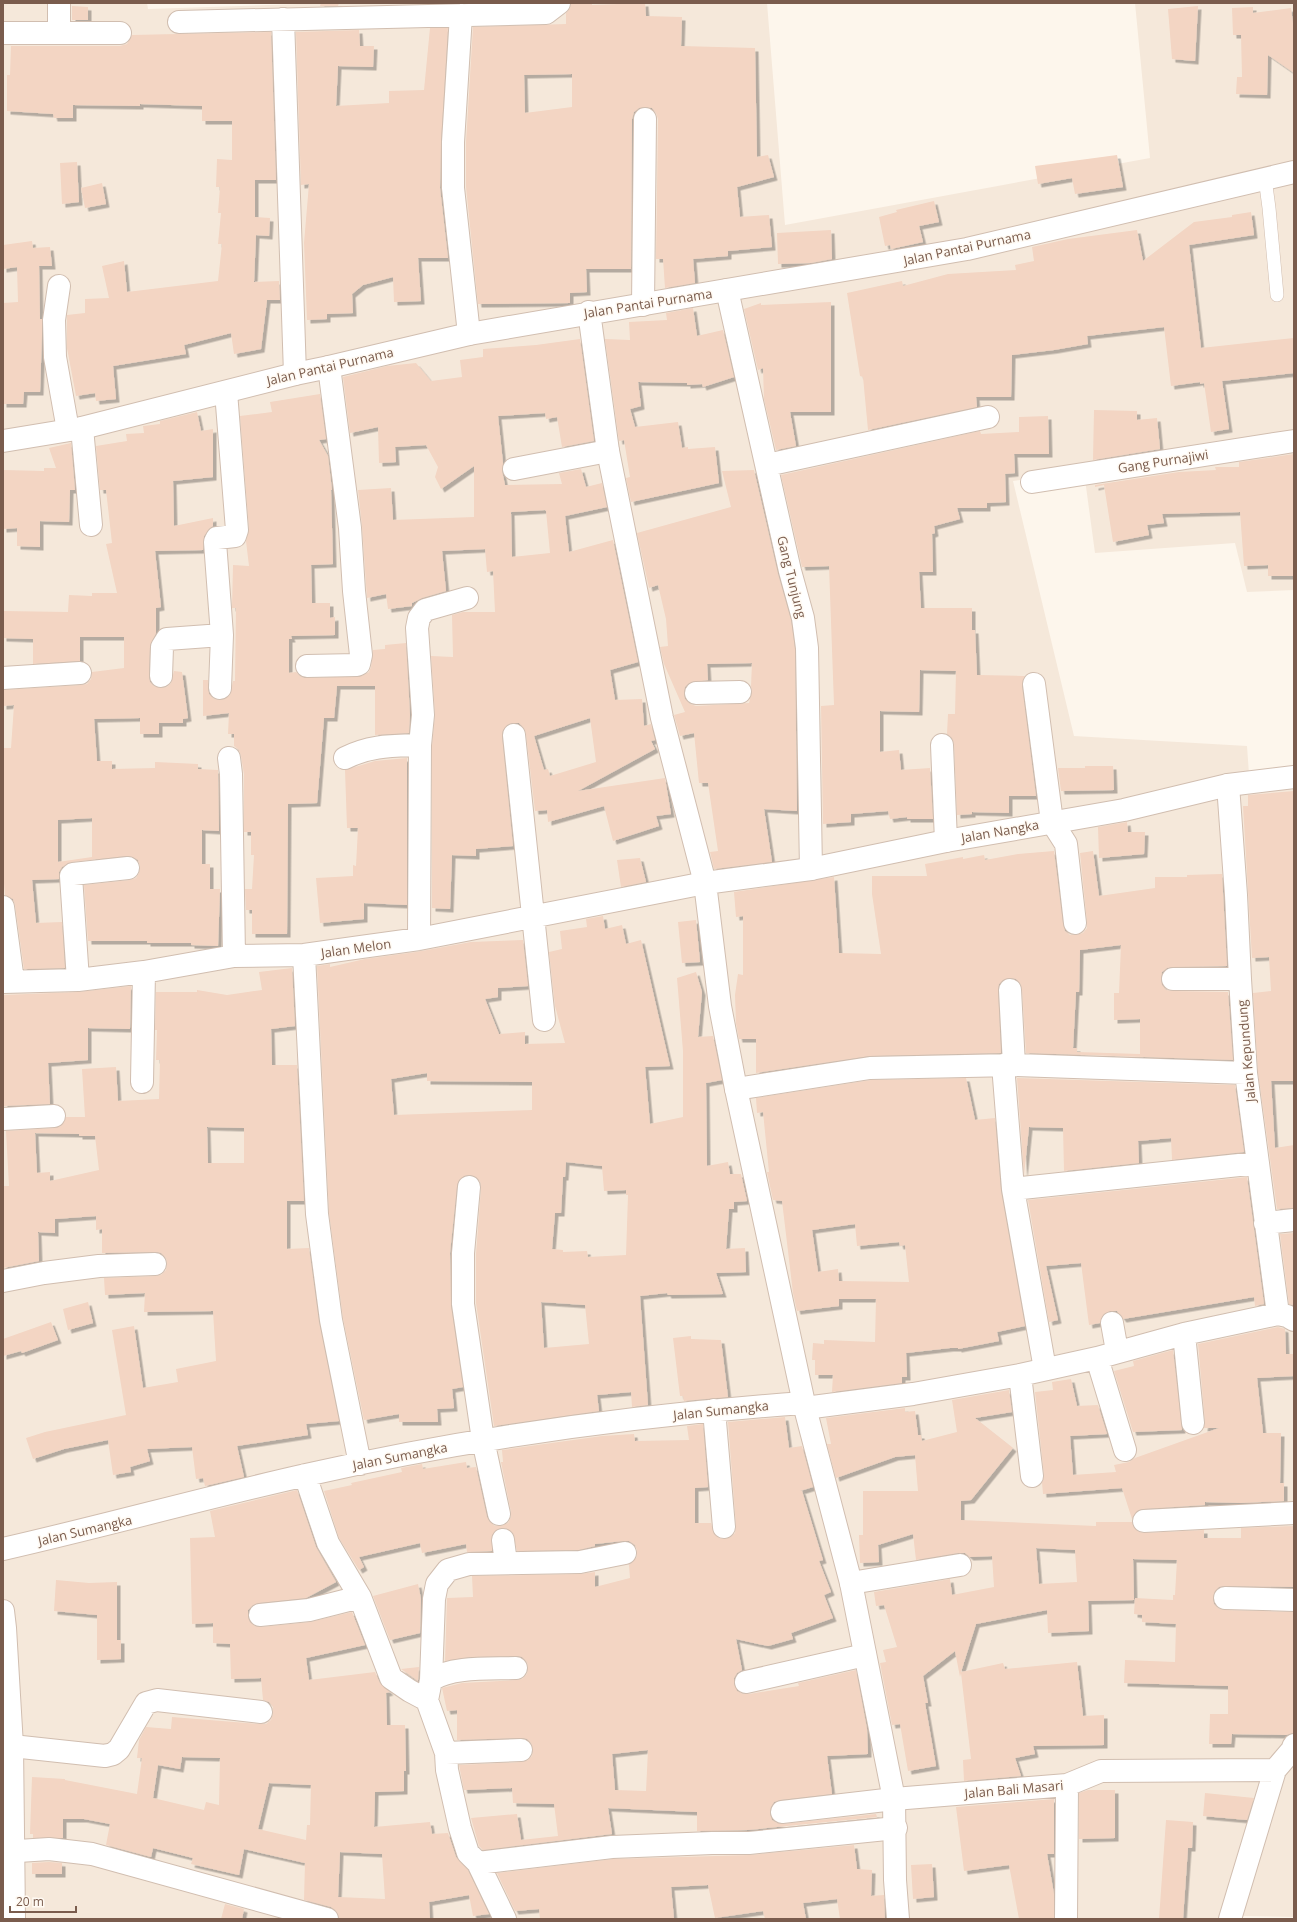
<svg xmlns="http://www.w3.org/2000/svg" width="1297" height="1922" font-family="'Open Sans',sans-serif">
  <defs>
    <filter id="shadow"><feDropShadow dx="3.5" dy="3.5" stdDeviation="0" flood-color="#0004"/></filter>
  </defs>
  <rect width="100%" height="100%" fill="#fdf6ec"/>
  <path fill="#f5e8da" d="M3,3h144l1,6 150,-5v-1h469l18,222 365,-67 -15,-155h159v587l-47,2 -12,-49 -140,10 -11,-81 -71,9 61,255 173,10 3,42 44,-4v1133l-52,-1 -4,3h-1235z"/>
  <path fill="#f3d5c3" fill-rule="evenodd" filter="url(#shadow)" d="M321,3h18l-1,3h-18z
    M571,3h21v2l53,-2 1,13 36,1 -1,29 74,2 2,109 11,-2 6,22 -37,10 3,30 29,-2 3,32 -44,4v5l-35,3 2,24 -30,5 -2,-29h-7l2,-140 -2,-6 -4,-5 -7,-1 -6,1 -5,4 -2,7 -1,150h-45l1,23 -17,1v10l-92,1 -12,-117v-45l7,-115 93,-3v-11l4,-5zM572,74v33l-47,6 -1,-38z
    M72,6l16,1v13h-16z
    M1198,6l-3,55 -23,-2 -4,-50z
    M1253,7v6l38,-5 3,23v42l-26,-18 -1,40 -31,-1 1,-17h5l-1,-42h-8l-1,-27z
    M430,28h18l-7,113 -1,47 8,70h-30l3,43 -27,1 -1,-25 -30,8 -11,9 1,19 -26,1v5l-20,1 -3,-77 5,-59 -8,1 -5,-153 63,-2 1,16h14l-1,21 -35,-1 -2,40 53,-3v-12l35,-1z
    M271,32l5,148h-21v37l15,1 -1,18 -13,-1 -2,47 25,-1 1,19h-13l-6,49 -27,5 -3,-21 -47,12 2,9 -73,12 3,33 -20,2 -1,-8 -19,3 -9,-48v-33l18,-2v-14l24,-1 -7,-32 22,-5 3,31 91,-11 4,-37h-4l3,-31h-3l2,-26h-4l1,-28 15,1v-39h-30v-15l-62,-2v2l-67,-1v13h-19l-1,-4 -46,-3v-36h3l1,-29h109l7,-2 5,-9z
    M1117,155l6,32 -48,7 -3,-16 -34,6 -3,-18z
    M77,162l2,40 -17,2 -2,-41z
    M102,183l4,21 -21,4 -4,-20z
    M934,201l5,21 -20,4 4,16 -32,7 -1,-4 -5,1 -6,-29 18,-5 -1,-2z
    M1251,212l3,23 -65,10 12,103 93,-10v35l-72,8 7,48 -18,3 -7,-49 -4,1v-2l-29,4 -7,-59 -77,9 1,8 -34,6 -42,5 -1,42h-35l1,10 -109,23 -5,-53 -3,-1 -13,-83 55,-12 1,5 45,-12 68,-4 -1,-5 19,-4 -2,-14 36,-8 69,-9 6,31 51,-39 38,-5v-2z
    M831,230l1,29 -21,4 -33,1 -1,-31z
    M32,241l1,7 17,-1 2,19h-13l1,53h2v16l-2,57h-16l-1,12h-20v-101l15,-1 -1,-35 -14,2v-24z
    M831,302v110h-41l6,34 -20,4 -12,-51 -1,-31 -5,2 -14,-61 17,-6v2z
    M693,308l4,28 26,-6 11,47 -31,10 -1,-3 -15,1v-2l-49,-1 3,24 -11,3 5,18 43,-5 4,26 6,-1v2l27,-2 4,36 -88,19 -5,-24 4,-1 -6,-37 -5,1 -14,-102 25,1 -1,-18 38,-2 -1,-7z
    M580,339l14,102 -32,6 -5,-30 -11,2 -1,-6 -47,3 5,47 -1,8 3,14 57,-1 -3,-11 22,-4 5,18 16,-4 5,24 -42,9 4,36 44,-12 25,122 -28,8 5,30 27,-1 2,27 7,-2 4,16 -4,1 4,8 -77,42 87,-13 6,36 -15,2 3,10 -46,15 -9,-35 -56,16 -1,-12 -12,1 -9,-77 -2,-6 -5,-5h-7l-5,2 -4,5 -1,6 11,110 -37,3v7l-24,-1 -2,54 -18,-1v-162l3,-32 -4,-58 22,1 -1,-42 11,-3h32l-2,-41 -6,1 -2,-23 -43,2 4,40 -24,7 -10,5v3l-24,3 -2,-15 -19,4 -5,-72 -4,-36 33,-2 2,32 81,-3v-51l-33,23 -6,-12 3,-10 -12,-22 -31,2 1,15 -17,1 -1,-36 -28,6 -7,-56 44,-11 29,-3 15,18 31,-4 -2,-17 23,-3v-8l53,-4zM545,510l1,1 4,42 -38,4 -1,-45zM590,718l6,44 -46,14 -2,-7 -4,1 -10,-34z
    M320,394l6,45 -7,1 9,16 4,34h-1l2,74 -22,1 1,38h18v15l5,-1v18l-44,1 1,3h-3v34l7,-1 5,5 6,1 55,-2 7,-4 2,-5 2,-17 12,-1v-4l21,-2 4,72 -1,18 -34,2v-49h-38l-3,32h-10l-7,85 -29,1 -1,130h-35v-24h-6l-1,-21h7l2,-34h-3v-23h-7v-58l-3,-18 -2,-6 -5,-4v-12h-6l1,-21 -26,3v-36h5l1,14 5,5 5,1 6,-1 5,-4 3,-14h2l1,-73h-4l1,-43 16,1 -3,-25 3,-12 -9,-113 32,-4 -2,-10z
    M1094,410l43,1v9l20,-2 3,31 -67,11z
    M197,412l4,19 12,-2v48l-40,4 1,45 39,-8v8l-3,2 -6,8 -1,14 -48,1 6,56 -5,1v25l-6,13 -1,30 1,6 4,4 7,2 6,-1 4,-4 3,-12 8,1 6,46 -5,1v4h-24v11h-19v-16l-46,1 3,42h15v8l43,-1v-6l43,2v5l20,1 1,61 -17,-1v34h8v25h10l-2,57 -27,-1v-2h-44v-2h-59l-4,-56 46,-5 6,-2 3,-5 1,-7 -2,-6 -5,-3 -6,-1 -55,6 -10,5 -3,5v7l-27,1 4,43 26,-1 3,46 -41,1 -9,-64 -2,-6 -8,-4 -2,-23v-124h8l3,-43 -11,1v-16l78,-5 6,-1 4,-5 1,-7 32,-4v-31h-44v24l-47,3v-25l-30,-1v-27l65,1 1,-17 23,1v-3h25l-11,-49 6,-1 -6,-53h-6l-4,-44 31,-5 -1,-7 18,-1 -1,-7 17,-2v-3zM92,818v39l-34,5v-42z
    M1048,416l1,38h-35l1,19 -10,1 1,28 -19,1v5h-30l3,11 -26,7 1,7 -3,1 1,38h-14l2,36h51v22h3l2,45 48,1 -3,10 14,110h-27v17l-37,-1v2l-15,1 -3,-71 -2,-6 -5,-4 1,-20h7l1,-43 -36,-1 -1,42 -39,-1v41l19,-2 2,20 29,-2 3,51h-26v-2l-17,2 -2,-8 -37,3v8l-28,2 -2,-118 13,-1 -5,-139 -27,1 -21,-92 199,-44 1,3 38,-2v-15z
    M71,443l4,47h-5l-1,32 -29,-1v26l-23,-1v-18l-14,1v-59l41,1v-3h12l-7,-20z
    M1294,454v122h-26v-11l-24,1 -4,-54 -78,2 2,9 -17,2 2,10 -36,7 -9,-57 -9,2v-2l84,-13 37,-2 -1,-3h24v-5z
    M754,470l24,104 13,46 4,29 2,162 -33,-2 8,53 -58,7 -4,-17 8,-1 -10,-68h-9l-5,-50 -14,3 -6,-21 11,-3 -21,-48 -4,-17 8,-1 -2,-27 -8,-34 -9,3 -12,-55 94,-26 -9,-36zM752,663l-1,23 1,6 -3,11 -53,3 -6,-2 -5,-5 -1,-5 1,-7 4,-4 19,-3 -1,-16z
    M407,758v147l-43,-2v16l-44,4 -4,-45 37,-2v-11l3,1 2,-38h-11l-2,-58 30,-9z
    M1085,766h28l1,24 -53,1 -3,-23h27z
    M1294,791v290h-23l4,67 19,-3v63l-17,1 -19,-137 -5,-79 18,-2 -2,-34 -17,1 -9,-152h5v-11z
    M1127,822l1,10h17l-1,22 -45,4 -1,-31z
    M1054,851l9,73 2,7 5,4h6l7,-2 4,-5v-6l-7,-69 13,-2 6,45 56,-8v-11h32v-2l35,-1 5,92 -54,1 -6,1 -5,4 -1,7 1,6 4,5 7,1 55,1 5,68 -207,-7 -4,-64 -2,-6 -4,-4 -6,-1 -7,2 -4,4 -1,6 3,63 -131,3 -114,17v-34h-17l-3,-16 -1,-28 3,-21 5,1v-59l-7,1 -2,-25 100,-15 5,76 42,1 -9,-60v-18h55l-2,-12 38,-7v2l21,-4 1,5 33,-6zM1121,945l-2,48h-5v27l26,-1v35l-63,-2v-4h-4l3,-56h3l1,-42z
    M640,858l6,24 -25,5 -4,-27z
    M603,916l2,13 17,-4 4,19 15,-4 29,126 -25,1 5,57 33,-7v-66l-6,-73 19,-6 6,20 -4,45 15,-1 9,44 -16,3 1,83 21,-4 2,12h11l6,27 -13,1v7h-5l-3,40 19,-1 1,24 -30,1 7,21 -55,1 -1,-2 -27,3 8,109 -16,2 -1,-15 -34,3 2,16 -105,15 -18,-123v-49l5,-66 -1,-7 -4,-4 -6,-2 -6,1 -5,4 -2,6 -7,67 1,53 12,81 -11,2 2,19 -17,1 1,13h-39v-8l-35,6 -21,-102 -14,-105 -12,-247 13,-2v3l35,-8 51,-7 55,-10 52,-2 5,46 -30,2v9l-13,2 14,35 26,-2v12l40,-1 -10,-37 -6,-54 13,-3 -2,-18 27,-4 -1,-8zM427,1073v8l105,1v28l-138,5 -3,-36zM566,1162l36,4 2,25 22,-1v5h2l-2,60 -38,2 -1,-6 -24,1v-2l-11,-1 3,-36h6l2,-36h2zM541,1302l44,3 4,39 -45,4z
    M696,920l4,42 -18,1 -4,-41z
    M292,968l3,58 -24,3 1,36h25l7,136h-17v48l22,-1 10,74 20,99 -33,3 2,11 -71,11 7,31 -39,9 -2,-8 -7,1 -4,-32 -45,2 3,12 -20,6 1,5 -18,3 -5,-35 -44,9 -31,10 -7,-21 19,-6 81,-17 -14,-85 22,-4 9,62 35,-6 -2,-13 40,-8 -3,-50 -69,1 1,-19 -40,2 -1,-17 52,-2 5,-1 5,-5 1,-7 -1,-5 -5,-5 -6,-1 -53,1v-24l-6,1v-14l-41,3v14l-17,-1 1,29 -36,7v-82h6l-3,-55 49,-3 6,-2 5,-9h19l-3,-48 34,-2 2,34 41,-2 1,-39h-4l1,-30h-2l1,-38h41v-2l30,5 35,-5 -3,-18zM207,1127l37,1v35h-36zM35,1133l44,1v2h16l4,34 -49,11v-9l-13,1z
    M131,986l-1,43 -42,-1v32l-40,3 2,41 -46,2 -1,-111 75,-3z
    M966,1078l9,42 20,-2 6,73 24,135 -28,6 2,9 -41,8v-1h-8l-44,5 1,24h-5v6l-70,9 1,-17h-18v-15h-3l1,-17 11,1v-4l51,2 1,-43h-37v7l-42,5 -4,-18 -11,-92 -9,-1 -6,-28h2l-6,-60 -6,1 -1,-15 115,-18zM855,1224l2,22 42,-4 1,4 5,-1 4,37 -70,-1 -1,-12 -20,3 -6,-42z
    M1017,1078l218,7 9,67 -72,8 -1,-22 -33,3 1,22 -75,8 -1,-43 -34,-1 -5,48z
    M1247,1177l17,127 -9,2 -1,-9 -131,22 -6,-8h-7l-6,3 -4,9 -11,2 -8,-62 -35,3 12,54 -9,2 -21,-122z
    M1294,1233v46l-1,26 -4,-1 -9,-70z
    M88,1302l5,21 -25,7 -5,-21z
    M51,1322l7,18 -36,13 -1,-2 -18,5v-17z
    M1278,1327l7,2 1,25h8v22l-37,2 6,55h18l-1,50h4v18l-43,2 -36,-1v3l-62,4 -6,2 -5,8 -10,-31 -79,6 -1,-12 2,-7 -9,-83 18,-2 -1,-8 19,-3 6,27 21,-1 9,29 -37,2 3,39 43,-3 -2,-7 15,-3 6,-4 84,-30h-15l1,-6 -7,-78z
    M691,1336v3l30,1 7,57 -44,4 -1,-5h-3l-7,-58z
    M1173,1350l9,80 -49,2 -19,-61 20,-5 -1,-5z
    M1009,1390l3,22 -37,6 38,30 -42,52 -10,1v19l135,6v-4h36l2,6 5,4 6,1 59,-3v8h37v-10l53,-2v61l-69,-1 -6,1 -4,4 -2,7 1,6 5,5 5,1 70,2v121l-8,2 -54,-1 -1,10h-22l1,-30h18v-28l-104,-3 1,-23 50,2 1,-38 -34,-2v-7l-8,-1 1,-16 38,2v-5h2l2,-35 -44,-1 1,41 -46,1 1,30 -41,2 -1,-23 -71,14 -15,48 42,-9 2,6 72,-7 6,54 21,-1v30l-71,1 2,8 -20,4 6,18 -57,5 -1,-21 8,-1 -10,-86 -1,4 -5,-26 -32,25 5,27h-3l11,63 -28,5 -8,-47 -8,1 -12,-62 6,-1 -3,-12 14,-3 -13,-42 -8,1 -2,-14 76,-13 2,16 42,-8 -2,-31 -22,1 -5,-4h-7l-42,7 -3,-26 -35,11 1,17 -19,1 -1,-28h4v-44h55l-3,-36 -20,2 -59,21 -9,-34h4l-5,-26 79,-10v4l10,-1 3,24h3l1,6 35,-9 -5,-32zM1036,1548l39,2 2,32 -38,2z
    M785,1417l4,31 13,-2 11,41 -13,4h2l21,69 -4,1 12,31 -7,3 9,23 -42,15 2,6 -25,7 -32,-7 6,31 -5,3 -3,5v6l3,7 6,3h6l50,-8 -1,-3 58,-13 11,59 1,25 -41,2 5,38 -52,6 -6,2 -3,5 -1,7 2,6 5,3 6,1 93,-10 1,3 -129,13 -51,1v-19l-89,-4 4,26 -129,16 -4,-4 -8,-28 46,-4 4,26 37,-4 -4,-32 -41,-1 -1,-15 -48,2 -5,-25 63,-3 6,-2 4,-4 1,-7 -2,-6 -4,-4 -6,-1 -64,2v-30l-10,1 -5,-23 20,-5 55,-3 5,-1 5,-5 1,-7 -1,-5 -5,-5 -6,-1 -45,1 -26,4 2,-63 26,-1 -1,-21 108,-2 15,-2v15l35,-9 -1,-13 8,-8v-7l-2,-5 -6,-4h-6l-28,3v2l-16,4 -62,1 -4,-18 -5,-4 -6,-1 -6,2 -4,5v16l-25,1 -1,-8 -44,9 -2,-10 -61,14 5,10 -5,3 -20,-32 -15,-47 28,-6 -1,-2 51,-11 -1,-4 21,-4 1,5 43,-7 1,6 9,-1 11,50 3,5 5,4h6l7,-3 3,-6v-5l-10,-50h2l-1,-12 100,-14 32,-2 1,7 54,-1 -2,-14 16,-2 5,63 -13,1v35h16l3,11 5,4 6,1 6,-2 4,-4 1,-7 -8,-104zM648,1750l-2,41 -31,-1 -3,-36z
    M297,1490l19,57 20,35 -30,16 -47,5 -6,2 -5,5v7l2,5 5,4 6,1 49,-5 42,-10 13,33 -59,13 3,22 66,-8 5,11 10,9 -4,1 1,32h18l1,46h-2v20l-29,1 -1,35 56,-5 2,12 16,-1 8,24 12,13 21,44 -16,2 -4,-21 -40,7 1,17h-91l-3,-8 -5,-4 -27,-7 1,-37 -61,-14 -5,26 -48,-11 2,-6 -40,-10 -2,9 -45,-12 4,-21 -26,-5h-21v19h-30v-4h-3l2,-57 33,2v1l72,14 5,-36h-5l2,-18 7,-13 25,2 1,-12 88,7h6l5,-4 2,-6v-7l-4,-5 -6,-2 -2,-22 -30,1 -1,-35 -17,-1v-20l-21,1 -2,-86 25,-1 -5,-26zM182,1757l38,1 -1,47 -13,-3 -2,8 -51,-12 5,-33 22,4zM269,1783l42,2 -1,40h-3l-1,15 -48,-11zM340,1852l42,2 3,45 -47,-2z
    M56,1580l33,3 28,-1v58h4v19l-24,1v-45l-43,-4z
    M418,1584l3,15 -1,34 -30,7 -17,-44z
    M419,1667l-1,14 -17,-12z
    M1088,1790h27v48l-36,1v-46z
    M1205,1793l49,5 -7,22 -44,-4z
    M1054,1799v55h-7l7,40v25h-35l-10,-54 -45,6 -8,-64z
    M1166,1820l27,2 -1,26h-4l-5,71h-24z
    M854,1845l3,24 15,1 -1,26 13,-1 1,24h-45l-3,-20 -34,4 3,16h-41l-2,-8 -48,7 -7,-33 -37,2 3,32h-134l-1,-10 -24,2 -18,-38 116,-14 137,-4z
    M49,1862l13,1v11h-30v-11z
    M932,1864l2,33 -21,2 -2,-34z
    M225,1904l19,5 -2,10h-21z"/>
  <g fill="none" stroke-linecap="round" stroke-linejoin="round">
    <defs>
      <path id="service" d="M1265,178l4,30 8,87"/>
      <path id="minor" d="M59,3v29
        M461,15l-8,127v46l16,146
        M283,19l12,355
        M179,22l367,-9 13,-10
        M3,33h117
        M59,286l-5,34 1,37 13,73
        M727,290l63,281 13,47 4,30 4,221
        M643,305l2,-186
        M82,428l9,97
        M767,465l221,-48
        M514,469l94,-18
        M1032,482l262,-41
        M307,666l50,-1 2,-1 2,-9 -7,-64 -4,-63 -21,-161
        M161,676l1,-29 5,-8 55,-4
        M3,678l77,-5
        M1034,684l18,138 14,22 9,79
        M220,688l2,-53 -7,-93 2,-4 18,-2 2,-6 -11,-138
        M696,693l44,-1
        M514,735l30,285
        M942,745l4,96
        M229,758l2,16 3,182
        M345,758c26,-13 47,-12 75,-13
        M1228,785l8,110 4,84 6,94 32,241
        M3,907l10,74
        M419,939l1,-194 3,-30 -6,-87 2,-10 6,-8 42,-12
        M304,955l13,259 14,106 29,144
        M1173,979h67
        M78,980l-7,-104 2,-2 55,-6
        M3,982l75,-2 66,-8 90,-16 70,-1 57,-8 58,-8 286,-56
        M1010,990l4,75
        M1003,1065l10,124
        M142,1082l2,-110
        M736,1089l134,-21 144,-3 232,8
        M3,1119l51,-3
        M469,1187l-6,66v51l20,136 16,74
        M1265,1223l29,-3
        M3,1281l41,-8 55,-7 56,-2
        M1112,1323l5,28
        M1184,1334l9,89
        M1097,1358l28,92
        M1045,1369l-32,-180 245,-26
        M1020,1375l12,101
        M805,1408l108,-14 107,-19 77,-17 87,-24 94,-20 9,2 7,4
        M714,1410l10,117
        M305,1475l23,68 32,54 31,81 19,13 17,9 19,53 1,17 13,58 8,25 10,10 27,56
        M1144,1521l150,-8
        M503,1540l3,23
        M3,1549c101,-23 201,-51 303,-74 163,-37 331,-60 498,-72
        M851,1583l109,-18
        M1225,1598l69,2
        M260,1615l49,-5 51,-13
        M431,1680c21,-14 60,-11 85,-12
        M746,1682l119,-27
        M427,1700l4,-20 3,-81 3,-15 11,-14 21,-6 111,-2 45,-9
        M12,1746l93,10 8,-2 6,-5 27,-46 11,-3 104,12
        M446,1753l75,-3
        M782,1812l112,-13 173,-14 34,-14 174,-1
        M3,1852l46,-3 43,5 235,65
        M478,1863l134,-16 100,-4h37l147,-15
        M1066,1919l1,-134
        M1230,1919l45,-149 17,-20 2,-5"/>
      <path id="tertiary" d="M589,312l19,139 54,267 43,165 15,123 16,83 69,319 46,175 43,216 1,81 3,39
        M3,441l79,-13 213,-54 34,-7 140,-33 498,-85 327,-77
        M705,883l106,-14 135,-28 178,-31 104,-25 66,-8
        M3,1611l2,17 7,118 2,173"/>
    </defs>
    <use href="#service" stroke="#d1beb0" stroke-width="14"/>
    <use href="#minor" stroke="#d1beb0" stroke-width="24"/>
    <use href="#tertiary" stroke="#d1beb0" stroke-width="24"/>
    <use href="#service" stroke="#fff" stroke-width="13"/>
    <use href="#minor" stroke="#fff" stroke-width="22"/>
    <use href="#tertiary" stroke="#fff" stroke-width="22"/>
  </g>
  <g text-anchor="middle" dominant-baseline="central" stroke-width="3" stroke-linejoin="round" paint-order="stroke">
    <g font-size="13" fill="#7a5c4d" stroke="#fffaf3">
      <text transform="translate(967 247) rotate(-12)">Jalan Pantai Purnama</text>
      <text transform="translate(648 303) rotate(-9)">Jalan Pantai Purnama</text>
      <text transform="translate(330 366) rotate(-13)">Jalan Pantai Purnama</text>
      <text transform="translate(1163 461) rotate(-9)">Gang Purnajiwi</text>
      <text transform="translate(792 577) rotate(76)">Gang Tunjung</text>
      <text transform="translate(1000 831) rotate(-10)">Jalan Nangka</text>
      <text transform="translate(356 948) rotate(-8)">Jalan Melon</text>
      <text transform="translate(1246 1051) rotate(-95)">Jalan Kepundung</text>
      <text transform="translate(721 1410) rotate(-6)">Jalan Sumangka</text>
      <text transform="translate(400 1456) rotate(-11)">Jalan Sumangka</text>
      <text transform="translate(85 1530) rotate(-13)">Jalan Sumangka</text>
      <text transform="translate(1014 1789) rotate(-5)">Jalan Bali Masari</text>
    </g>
  </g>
  <rect width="1297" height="1922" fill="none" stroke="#7a5c4d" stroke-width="8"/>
  <path d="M10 1906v6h66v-6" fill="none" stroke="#7a5c4d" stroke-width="2"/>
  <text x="16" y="1906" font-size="12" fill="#7a5c4d" stroke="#fffaf3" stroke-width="3" paint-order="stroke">20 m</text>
</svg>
